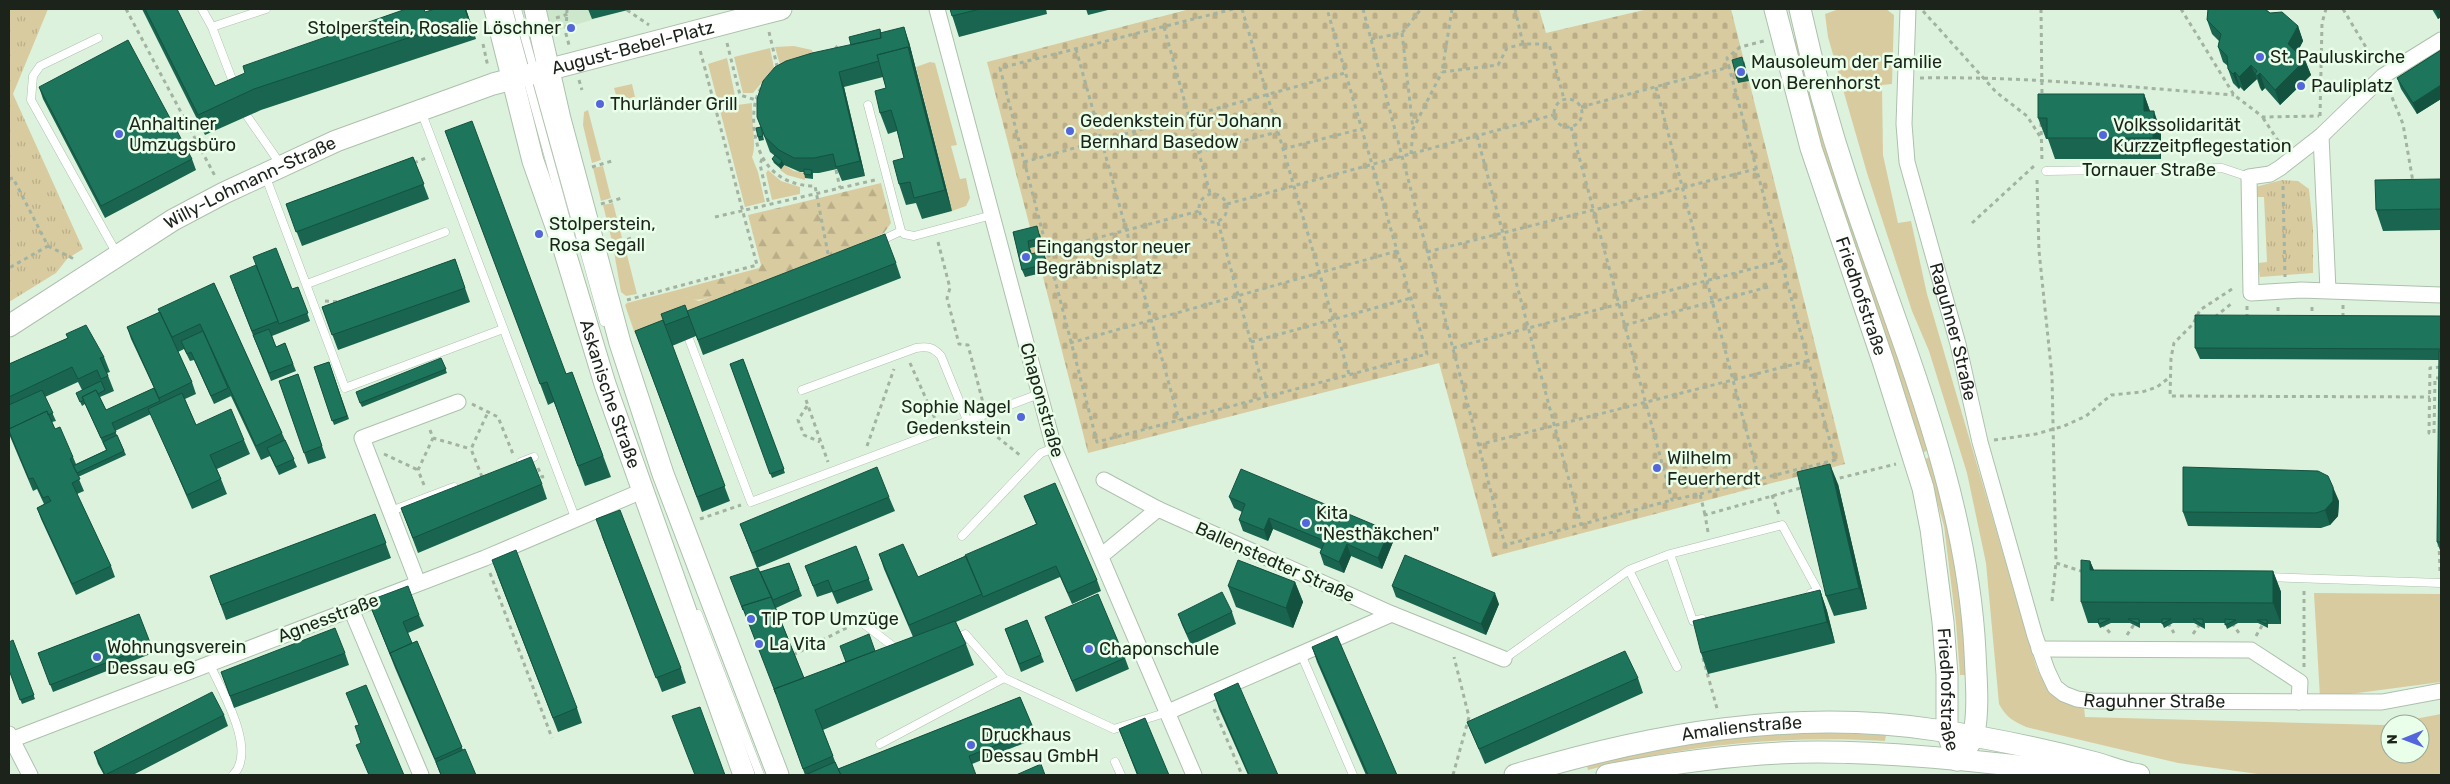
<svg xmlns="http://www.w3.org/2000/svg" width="2450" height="784" font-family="Rubik,sans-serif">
  <defs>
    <pattern id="forest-firs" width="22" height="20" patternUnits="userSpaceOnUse" patternTransform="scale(1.25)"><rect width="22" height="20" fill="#d9cba0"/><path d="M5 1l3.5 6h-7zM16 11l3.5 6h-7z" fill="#baae89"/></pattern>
    <pattern id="cemetery-stones" width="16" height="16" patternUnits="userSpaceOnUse" patternTransform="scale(1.25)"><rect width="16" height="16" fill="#d9cba0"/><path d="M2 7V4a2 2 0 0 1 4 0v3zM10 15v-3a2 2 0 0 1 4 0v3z" fill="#baae89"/></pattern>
    <pattern id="park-tufts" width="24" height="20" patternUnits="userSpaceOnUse" patternTransform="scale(1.25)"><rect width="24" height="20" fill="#d9cba0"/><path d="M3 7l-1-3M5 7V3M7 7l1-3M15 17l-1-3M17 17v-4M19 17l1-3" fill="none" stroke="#baae89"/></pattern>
  </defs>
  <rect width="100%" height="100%" fill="#ddf2dc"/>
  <path fill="#cde7cc" d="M512,9h106l1,3 -99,29z"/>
  <path fill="#d9cba0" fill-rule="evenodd" d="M1839,9h47l8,6 -2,69 -10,1 1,70 15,68 13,-2 16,73 109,372c14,31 18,29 48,41l1,10 298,8 58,-11v61l-183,-1 -80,-11 -152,-36c-13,-6 -20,-10 -27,-23l-13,-141 -19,-90 -38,-122 -17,-40 -45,-138 -39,-136 -3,-23zM2390,724h30v30h-30z
    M1798,38l76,248 55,164 -7,3 -86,-256 -45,-157z
    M794,46l18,4 1,4 -33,11 -5,-18z
    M770,48l4,20 -21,25h-10l-9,-36z
    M727,58l10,47 15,-2c-1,16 5,43 0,54l6,15 7,30 -20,5 -37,-143z
    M930,62l5,1 22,82 -6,1 9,33 6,-1 4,20 -4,8 -14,5 -36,-144z
    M632,84l3,13 -17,5 -4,-14z
    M588,110l13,50 -9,3 -9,-38 1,-13z
    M784,165l10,6 11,2v7l-18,-5 -7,-5z
    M603,166l8,32 -10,3 -8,-33z
    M768,170l13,11 19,6v7l-28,6 -6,-27z
    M613,203l9,35 -10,3 -9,-36z
    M624,243l13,51 -11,2 -5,-4 -8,-46z
    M685,288v9l14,4 22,-8 10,3 -96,38 -10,-29 2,-2z
    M1930,457l19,68 15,98 2,52h-6l-4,-52 -12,-97 -19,-67z
    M2314,593l127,1v88l-121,16z
    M1805,732l81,3 -1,6c-101,-6 -199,4 -297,29l-2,-7 88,-19z"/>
  <path fill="url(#forest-firs)" d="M881,183l10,40 -7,10 -59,27 -94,36c-17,-6 -29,10 -46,1v-9l74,-20 2,-3 -13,-50z"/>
  <path fill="url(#cemetery-stones)" d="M1190,9h349l7,24 102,-24h83l114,455 -353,93 -53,-194 -351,90 -46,-180 -17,4 -10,-37 17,-5 -45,-173z"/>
  <path fill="url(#park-tufts)" d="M9,9h39l-35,85 70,155 -16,10 -11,14 -47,29z
    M2282,180l16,1 11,8 4,39v45l-53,4 -2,-14 9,-1 -3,-65h-8l-1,-10z"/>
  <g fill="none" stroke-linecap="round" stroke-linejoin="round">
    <defs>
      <path id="lane" d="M202,9l10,18 23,60
        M508,9l63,229
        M517,9l87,313
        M212,27l54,-18
        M98,38l-58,28 -7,10 -2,24 86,154
        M868,105l33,126 3,3 10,2 78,-21
        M421,111l155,409
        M247,116l34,49
        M2046,171l176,-3 27,9
        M265,175l80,213 158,-59
        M878,242l23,-11
        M307,284l138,-52
        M689,339l62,163 288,-108
        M802,390l114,-42c11,-2 17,-1 25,8l26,64
        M521,462l13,-5
        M391,511l63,-24
        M962,536l79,-83 13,-5
        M1670,554l23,67 9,-2
        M1629,570l48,97
        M2266,577l175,6
        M698,614l62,161
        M860,621l38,29
        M953,640l12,-6 39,44 110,51 54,-17
        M1301,654l52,121
        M1504,659l125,-89 41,-16 112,-29 36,66 -7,2
        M209,663c12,26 49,88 24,112
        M880,744l124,-66
        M1115,762l6,13"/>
      <g id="street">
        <path d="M937,9l117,439 140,327"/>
        <path id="s1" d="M1908,9l-4,115 3,38 51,182 22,98 55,194 12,34 8,17 9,7 13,5 15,2 290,1 59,-11"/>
        <path d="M2441,40l-58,36 -62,60 -41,32 -10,6 -21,3 2,116 50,-3 140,5"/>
        <path d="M2321,136l7,154"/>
        <path d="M1104,480l54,29 234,105 112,45"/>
        <path d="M1101,556l57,-47"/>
        <path d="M418,583l-56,-145 96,-36"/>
        <path d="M351,609l70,166"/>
        <path d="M2039,649l212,1 49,32 -1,20"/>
        <path d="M1168,712l224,-98"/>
        <path d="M9,734l21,41"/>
        <path d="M11,740l474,-182 157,-67"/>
      </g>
      <g id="secondary">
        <path id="s2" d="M495,9l38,152 31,88 41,135 139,391"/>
        <path d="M535,9l25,110 60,224 43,131 115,301"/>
        <path id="s3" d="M1775,9l36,139 72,213 40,127 8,41 12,93 4,53v57l10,28"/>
        <path d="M1800,9c13,59 29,117 48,174 50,153 119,305 127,469 1,26 4,55 -1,82 -2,9 -12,19 -17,26"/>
        <path id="s4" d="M9,326l164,-106 51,-27 112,-52 157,-57 288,-75"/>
        <path id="s5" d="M1515,775c135,-41 279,-67 421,-45 53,8 108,19 160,33 14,4 28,10 43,12"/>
        <path d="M1607,775c69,-13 141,-23 211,-23 90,0 180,12 269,21"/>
      </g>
    </defs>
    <use href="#lane" stroke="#acc1ac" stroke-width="9"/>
    <use href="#street" stroke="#acc1ac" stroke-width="17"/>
    <use href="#secondary" stroke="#acc1ac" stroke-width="23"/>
    <path stroke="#a2b3a1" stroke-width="3" stroke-dasharray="4 4" stroke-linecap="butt" d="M126,9l89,167
      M567,9l-1,25 3,11
      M1233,9l-233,59 97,374 330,-88 -100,-345
      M1242,9l107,365
      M1363,9l142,536 167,-45
      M1452,9l-10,63 56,-7 9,-17 16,-4
      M1515,9l8,35h26l15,55
      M2041,9l1,87
      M2181,9l53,86 29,22 56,-1
      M2343,9l33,55
      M627,10l22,15
      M1923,11l73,81 31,24 14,22
      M556,18l12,-4
      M1164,27l46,166
      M769,32l9,38
      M1402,33l11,96
      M1371,39l31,-6 19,-24
      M727,43l13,52 16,5
      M483,44l5,23
      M835,49l5,-6
      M1076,49l103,371
      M1920,78c105,-2 209,9 314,17
      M579,80l3,10
      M1656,87l103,392
      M761,88c-7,12 -8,25 -7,39 3,35 24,59 61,59l14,73
      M2389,90l14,34 10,58
      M1554 113a14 14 0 1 1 28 0a14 14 0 1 1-28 0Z
      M1581,107l148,-40 -2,-9 13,-11 24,-6
      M2320,116l2,-93 4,-14
      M2263,118l20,30
      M2041,123l1,38
      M1571,127l101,373 28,-6 5,21
      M1477,136l104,389
      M1283,149l78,-20
      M1198,152l80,-20
      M1411,154l2,-25 29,-57
      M762,159l-2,5 9,41
      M1024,162l321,-89
      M414,163l12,-5
      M592,167l20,-6
      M836,170l4,18
      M9,179l4,-1 35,68 -39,22
      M2037,180l2,71 13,125 4,187 28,9
      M2283,186l2,91
      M1199 208a14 14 0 1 1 28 0a14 14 0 1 1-28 0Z
      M601,204l21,-6
      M1227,204l326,-89
      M715,217l160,-37
      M1218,222l48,175
      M1972,223l62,-57
      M938,242l12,46 -3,10 12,46 9,1 15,58
      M612,244l20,-6
      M48,246l28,14
      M1427,252l329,-83
      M1040,253l159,-42
      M2232,289l-32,21 -7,14 -19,19 -3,15 -1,38 260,1
      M627,300l130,-35 -57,-215
      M325,301l14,1
      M2343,305v14
      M2247,306v14
      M2215,317l17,-14
      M2278,319v-13
      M2312,319v-14
      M1625,325l147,-39
      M1251,342l160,-44
      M1070,343l327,-92
      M1453,348l328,-87
      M910,363l26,58
      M2440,378h-5l-1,55h-5l1,-65 11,-1
      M806,400l22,62
      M472,404l26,13 15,37
      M807,406l-9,14 6,15 16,7
      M985,427l36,29
      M430,430l3,8 38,11
      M1994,440l42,-6 28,-8 22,-10 25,-21 31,-3 15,-5 13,-10
      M1478,445l329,-84
      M867,446l27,-77
      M384,454l34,16
      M538,468l4,9 5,-1
      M482,477l-11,-28 17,-37
      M1832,480l64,-16
      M424,485l-6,-15 15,-32
      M1700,494l135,-34 -106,-393
      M1772,495l7,20
      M700,519l41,-14
      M1708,532l-3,-17 99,-28
      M2439,543l1,28
      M490,573l62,165
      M2304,591v76
      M2052,601l4,-38
      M2104,623v3l7,8
      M2168,623l6,10
      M2232,623l7,10
      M2193,634l7,-10
      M2127,635l8,-12
      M2256,636l7,-12
      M793,655l57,-29
      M1703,658l15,54
      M1214,709l28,66
      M1453,775l16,-58 -15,-60"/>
    <use href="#lane" stroke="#fff" stroke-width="8"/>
    <use href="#street" stroke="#fff" stroke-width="15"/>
    <use href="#secondary" stroke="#fff" stroke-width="21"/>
  </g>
  <path fill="#19654f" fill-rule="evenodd" d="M142,9h35l38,77 220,-77h31l10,30 -215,71 -56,25z
    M588,9h44l-40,10z
    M950,9h96l1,5 -88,23z
    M1086,9h26l-24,6z
    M2207,9h58l5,4 28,13 5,15 -6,11 8,8 6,15 -31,30 -15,-17 -3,3 -2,-3 -3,-9 -13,12 -4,-4 -1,2 -6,-6 -5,-14v-3l-5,-4 -5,-15 1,-6 -7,-7 -5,-14 1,-9z
    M2432,9h9v8l-3,2z
    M880,29l1,4 28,9 43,169 -30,8 -6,-16 -10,2 -7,-21 5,-26 -7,-27 -9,3 -8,-21 6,-25 -3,-11 -39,10 21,89 -23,5 -5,-12 -18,4h-6v6l-8,-1 -1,-6h-4l-16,-7 -3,4 -7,-6 -2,-4 3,-3 -5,-4 -13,-35 94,-72z
    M2441,50v49l-24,15 -16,-25 -4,-11z
    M1744,61l5,20 -11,2 -1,-4z
    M39,87l153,72 4,11 -91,48 -62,-119z
    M2144,94l6,17 11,21v27h-106l-7,-20h-2l-8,-21z
    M445,131l121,243 6,-2 39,105 -26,9 -31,-84 -6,3z
    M762,131l2,9 -5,1 -1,-4z
    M413,157l16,42 -127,47 -16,-42z
    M2441,179v51l-58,1 -7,-21z
    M1013,232l27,2 3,11 -13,3 2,6 11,-3 6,20 -24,6 -3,-7z
    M455,259l15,43 -132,48 -16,-43z
    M896,263l5,15 -198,77 -7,-19 -24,10 58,155 -28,11 -67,-181 52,-20z
    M214,283l68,150 15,34 -18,8 -9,-19 -9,4 -31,-66 1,2 -17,8 -20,-44 -4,1 -6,-12 -6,3 14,30 4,12 -11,5 11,26 48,15 6,14 -33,15 10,25 -35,15 -41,-95 -36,17 11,24 -48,22 6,14 -7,3 34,72 4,11 -39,18 -35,-76 -4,-11 7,-4 -7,-15 -4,2 -24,-57v-70l59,-26 -2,-4 38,23 6,15 -3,1 7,18 -14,6 6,13 48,-22 -23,-49 -4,-12 33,-15zM78,382l4,8 -4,7 4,9 3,-2 21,46 -30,14 -3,-7 -18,-28 -3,-7 4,-1 -11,-24z
    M234,287l58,2 6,-2 12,34 -38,15 4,11 9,-4 11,28 -25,10z
    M2441,316v237l-4,-11 2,-182 -239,-1 -5,-11z
    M441,358l6,15 -85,34 -2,-4z
    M743,359l42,114 -13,5 -42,-114z
    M329,362l20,57 -15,6 -20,-58z
    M298,374l28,84 -18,6 -29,-83z
    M542,484l5,15 -129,54 -17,-45z
    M1838,484l29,125 -33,7 -8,-20z
    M1024,496l73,84 4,11 -29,13 -12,-27 -104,45 10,22 8,21 -151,65 15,39 182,-72 17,41 -65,26 -167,11 -24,-67 -21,-136 29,-9 13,33 -26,12 28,70 109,-41 -29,-68 -5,-15 39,23 118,-53z
    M889,497l6,14 -138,57 -17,-44z
    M1229,497l160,34 4,11 -11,27 -31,-13 -7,17 -20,-8 -4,-12 1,-4 -48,-20 -5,12 -25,-10 -4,-11 3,-8 -8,-4z
    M2339,501l-1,15 -8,9 -9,3 -133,-2 -5,-14z
    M375,514l16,44 -165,62 -16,-44z
    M601,534l80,134 5,15 -24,9z
    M856,546l17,44 -36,14 -5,-12 -15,5 -12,-31z
    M2090,561l4,9 179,1 8,21v32h-13v4l-10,-5h-20l-11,6 -2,-6h-20v6l-11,-6h-21l-9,5 -2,-5h-22v5l-10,-5h-19l-11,5 -2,-5h-10l-7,-21z
    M497,574l80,134 5,15 -24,9z
    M1295,582l8,20 -10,26 -57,-21 -8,-21z
    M1392,586l107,18 -13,31 -90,-38z
    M1820,590l7,21 8,32 -127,31 -7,-21z
    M372,610l47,5 5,11 -16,7 4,10 5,-2 46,109 13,25h-35l-46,-107z
    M1232,612l4,12 -45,21 -9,-20 -4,-11z
    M139,614l14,39 -100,39 -15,-39z
    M1045,617l80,41 4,11 -53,23z
    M1027,620l17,42 -23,10 -16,-43z
    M13,640l22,59 -13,5 -13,-34z
    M1312,647l85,128h-31l-49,-113z
    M345,653l4,12 -115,43 -13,-36z
    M1638,678l5,15 -158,71 -18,-42z
    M1214,694l64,81h-30l-29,-66z
    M224,715l4,11 -95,49h-29l-6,-11 -4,-12z
    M1119,729l50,46h-32z"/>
  <path fill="#145240" d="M465,9h1l10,30z
    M2435,9h6v8l-3,2z
    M2298,26l5,15 -9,18 -6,-15z
    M904,27l5,15 43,169 -7,-21z
    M2305,60l6,15 -31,30 -5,-15z
    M2251,65l6,14 -13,12 -5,-14z
    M839,72l5,15 21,89 -5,-15z
    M2235,72l5,15 -1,2 -6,-15z
    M2260,73l5,15 -3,3 -5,-15z
    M2441,85v14l-24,15 -4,-11z
    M2144,94l7,20 -7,-3z
    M2154,111l7,21v27l-8,-21z
    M782,161l2,4 -3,4 -2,-4z
    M1043,251l3,8 3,12 -3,-7z
    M1830,464l8,20 29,125 -8,-21z
    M2333,487l6,14 -1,15 -8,9 -5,-15z
    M1269,518l4,11 -5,12 -4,-11z
    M1389,531l4,11 -11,27 -4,-11z
    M1347,544l4,12 -7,17 -5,-11z
    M2090,561l8,20 -8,-11z
    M2273,571l8,21v32l-8,-21z
    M1295,582l8,20 -10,26 -7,-20z
    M1820,590l7,21 8,32 -8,-21z
    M1495,593l4,11 -13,31 -5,-11z"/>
  <path fill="#1d755c" stroke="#145240" d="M145,9h32l38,77 30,-13 -2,-7 163,-57h18l1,3 10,-3h30l3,9 -214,71 -56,26z
    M950,9h30l-28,7z
    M2208,9h57l5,4 12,-1 16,14 -10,18 17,16 -30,30 -15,-17 -3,3 -2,-2 2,-3 -6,-6 -12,12 -4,-5 -2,2 -5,-5 -1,-13 -9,-9 3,-13 -14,-14z
    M904,27l7,26 -3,-6 -31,8 2,6 -40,11 21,89 -24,6 -3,-13 -19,4h-20l-15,-8 -14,-13 -8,-20v-18l6,-18 12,-14 11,-6 26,-8 69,-15 -1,-5z
    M880,29l1,9 -30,7 -2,-8z
    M128,40l64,119 -91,47 -62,-119z
    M908,47l37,143 -31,8 -4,-16 -11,2 -6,-23 11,-3 -8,-32 -5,-16 -11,3 -5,-22 11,-3 -9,-33z
    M2441,50v35l-28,18 -16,-25z
    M1742,57l5,20 -10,2 -5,-19z
    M2038,94h106v17h10l-1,27h-106v-20h-9z
    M472,121l94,253 6,-2 31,84 -25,10 -31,-84 -7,2 -95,-253z
    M761,127l2,9 -5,1 -2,-9z
    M775,155l7,6 -3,4 -7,-6z
    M413,157l11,27 -128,48 -10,-28z
    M804,169l8,1 -1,5 -7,-1z
    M2441,179v30l-65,1 -1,-30z
    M1037,226l3,12 -12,3 1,7 2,6 12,-3 3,13 -24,6 -9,-38z
    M885,234l11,29 -198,77 -11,-29z
    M276,248l16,41 6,-2 10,26 -29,11 -26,-67z
    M455,259l10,29 -133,47 -10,-28z
    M256,265l22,56 -26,10 -22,-55z
    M214,283l68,150 -26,13 -56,-122 -28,13 -14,-28z
    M685,305l4,11 -24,9 -4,-11z
    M160,312l32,70 -33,16 -32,-71z
    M2195,315l246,1v33l-246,-1z
    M663,320l62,166 -28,11 -62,-166z
    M86,325l18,32 -4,1 8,18 -7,3 -4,-9 -19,9 -6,-12 -63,30v-33l59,-26 -2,-4z
    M269,329l7,18 9,-4 8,21 -24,9 -16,-38z
    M203,331l25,57 -17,8 -20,-44 -4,2 -6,-13z
    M2439,351h2v191h-4z
    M441,358l5,11 -86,34 -4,-11z
    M743,359l41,110 -14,5 -40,-110z
    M329,362l18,54 -15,5 -18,-54z
    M298,374l24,72 -18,7 -25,-72z
    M101,381l4,9 -7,4 -2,-4 -14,7 2,3 -4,2 -4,-9z
    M154,388l6,13 -48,22 4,9 -15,6 -19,-41 14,-7 10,20z
    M42,390l11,23 -5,2 -1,-4 -38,18v-24z
    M182,393l14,32 35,-16 13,31 -34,15 11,24 -34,16 -39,-86z
    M47,411l8,18 5,-2 13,30 -3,2 10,20 -8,4 39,83 -39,18 -35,-76 14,-7 -3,-5 -5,2 -10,-20 -4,1 -20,-48v-2z
    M117,435l7,16 -47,22 -4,-7 34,-16 -4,-8z
    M285,440l9,19 -18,8 -9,-19z
    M531,457l11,27 -129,54 -12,-30z
    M1830,464l29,124 -33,8 -29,-124z
    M877,467l12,30 -137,56 -12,-29z
    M2183,467l135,4 10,5 5,11v14l-8,9 -9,3 -133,-1z
    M1241,469l148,62 -11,27 -31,-14 -8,18 -19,-9 5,-12 -56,-23 -5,12 -25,-10 6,-16 -16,-7z
    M1055,483l42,97 -29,13 -12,-27 -73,31 -18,-42 72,-31 -13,-28z
    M620,510l61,158 -25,10 -60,-159z
    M375,514l11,29 -165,62 -11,-29z
    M903,544l15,33 48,-21 16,38 -73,31 -30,-71z
    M856,546l13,33 -36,13 -5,-12 -15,6 -8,-20z
    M516,550l61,158 -24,10 -61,-158z
    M1405,555l90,38 -14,31 -89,-38z
    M1238,560l57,22 -9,26 -58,-22z
    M2081,560l9,1v9l183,1v32l-192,-1z
    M789,563l10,26 -26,11 -13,-28z
    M758,568l13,29 -29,9 1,4 -13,-33z
    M408,586l11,29 -16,7 9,21 -22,10 1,3 -19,-46 4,-12z
    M1820,590l7,32 -126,31 -8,-32z
    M1222,592l10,20 -45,22 -9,-20z
    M1098,594l27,64 -53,23 -27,-64z
    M771,597l33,81 -30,11 2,5 -34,-88z
    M139,614l12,31 -101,40 -12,-32z
    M2098,619h12l-11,5z
    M2128,619h11v5z
    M2162,619h9l-9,5z
    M2193,619h10v6z
    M2225,619l11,1 -11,5z
    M1027,620l14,35 -22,9 -14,-35z
    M2257,620h10v4z
    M955,621l11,23 -151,66 18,46 -30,13 -29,-80z
    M335,628l10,25 -115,43 -9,-24z
    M869,634l6,17 -39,15 10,-4 -6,-16z
    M1337,636l60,139h-29l-56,-128z
    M13,640l21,55 -14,5 -11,-30v-28z
    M417,641l45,106 -27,12 -45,-106z
    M1625,651l13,27 -159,71 -12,-27z
    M1238,683l40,92h-29l-35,-81z
    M366,685l38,90h-35l-13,-30 5,-2 -6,-17 4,-1 -13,-32z
    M212,692l12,23 -119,60 -11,-23z
    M1020,697l14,33 -65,26 7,19h-135l-3,-6z
    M700,707l25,68h-30l-23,-59z
    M1145,718l24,57h-31l-19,-46z
    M465,749l11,26h-35l-5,-13z
    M835,762l6,13h-36z
    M1041,764l4,11h-29z"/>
  <g fill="#5466dc" stroke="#eaffe9" stroke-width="2">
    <circle cx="571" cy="28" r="5"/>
    <circle cx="2260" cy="57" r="5"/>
    <circle cx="1741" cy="72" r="5"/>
    <circle cx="2301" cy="86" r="5"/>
    <circle cx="600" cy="104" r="5"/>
    <circle cx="1070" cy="131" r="5"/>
    <circle cx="119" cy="134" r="5"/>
    <circle cx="2103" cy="135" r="5"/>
    <circle cx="539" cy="234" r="5"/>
    <circle cx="1026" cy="257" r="5"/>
    <circle cx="1021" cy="417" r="5"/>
    <circle cx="1657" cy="468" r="5"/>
    <circle cx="1306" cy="523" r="5"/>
    <circle cx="751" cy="619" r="5"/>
    <circle cx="759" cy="644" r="5"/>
    <circle cx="1089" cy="649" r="5"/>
    <circle cx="97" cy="657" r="5"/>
    <circle cx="971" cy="745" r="5"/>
  </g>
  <g text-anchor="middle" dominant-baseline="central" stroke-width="5" stroke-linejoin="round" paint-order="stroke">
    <g font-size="18" fill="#1b231b" stroke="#eaffe9" text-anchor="start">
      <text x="561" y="28" text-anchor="end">Stolperstein, Rosalie Löschner</text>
      <text x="2270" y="57">St. Pauluskirche</text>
      <text x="1751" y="62">Mausoleum der Familie<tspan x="1751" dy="21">von Berenhorst</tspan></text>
      <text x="2311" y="86">Pauliplatz</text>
      <text x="610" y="104">Thurländer Grill</text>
      <text x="1080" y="121">Gedenkstein für Johann<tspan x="1080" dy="21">Bernhard Basedow</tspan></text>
      <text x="129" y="124">Anhaltiner<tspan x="129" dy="21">Umzugsbüro</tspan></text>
      <text x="2113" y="125">Volkssolidarität<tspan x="2113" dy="21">Kurzzeitpflegestation</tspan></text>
      <text x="549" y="224">Stolperstein,<tspan x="549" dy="21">Rosa Segall</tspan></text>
      <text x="1036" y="247">Eingangstor neuer<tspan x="1036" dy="21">Begräbnisplatz</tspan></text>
      <text x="1011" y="407" text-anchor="end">Sophie Nagel<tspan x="1011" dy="21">Gedenkstein</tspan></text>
      <text x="1667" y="458">Wilhelm<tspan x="1667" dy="21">Feuerherdt</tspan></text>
      <text x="1316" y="513">Kita<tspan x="1316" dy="21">"Nesthäkchen"</tspan></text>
      <text x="761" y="619">TIP TOP Umzüge</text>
      <text x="769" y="644">La Vita</text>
      <text x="107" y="647">Wohnungsverein<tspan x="107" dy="21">Dessau eG</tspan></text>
      <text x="1099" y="649">Chaponschule</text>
      <text x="981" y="735">Druckhaus<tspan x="981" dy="21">Dessau GmbH</tspan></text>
    </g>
    <g font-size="18" fill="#1b231b" stroke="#eaffe9">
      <text stroke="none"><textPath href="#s4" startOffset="688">August-Bebel-Platz</textPath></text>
      <text x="2149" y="170">Tornauer Straße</text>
      <text stroke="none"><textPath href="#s4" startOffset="281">Willy-Lohmann-Straße</textPath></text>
      <text stroke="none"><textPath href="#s3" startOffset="300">Friedhofstraße</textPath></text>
      <text stroke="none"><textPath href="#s1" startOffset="329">Raguhner Straße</textPath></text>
      <text stroke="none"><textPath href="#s2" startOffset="402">Askanische Straße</textPath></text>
      <text transform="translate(1042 400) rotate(74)">Chaponstraße</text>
      <text transform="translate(1275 562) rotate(24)">Ballenstedter Straße</text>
      <text transform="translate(328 618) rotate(-21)">Agnesstraße</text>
      <text stroke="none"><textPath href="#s3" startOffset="705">Friedhofstraße</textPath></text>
      <text stroke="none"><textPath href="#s1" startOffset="802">Raguhner Straße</textPath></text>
      <text stroke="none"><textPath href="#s5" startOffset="232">Amalienstraße</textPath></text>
    </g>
  </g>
  <rect width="2450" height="784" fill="none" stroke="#1b231b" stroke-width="20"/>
  <g transform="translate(2405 739) rotate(269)"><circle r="24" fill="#eaffe9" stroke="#97a797"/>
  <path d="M0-4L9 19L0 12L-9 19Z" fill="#5466dc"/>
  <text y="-8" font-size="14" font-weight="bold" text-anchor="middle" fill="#1b231b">N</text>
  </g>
</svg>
